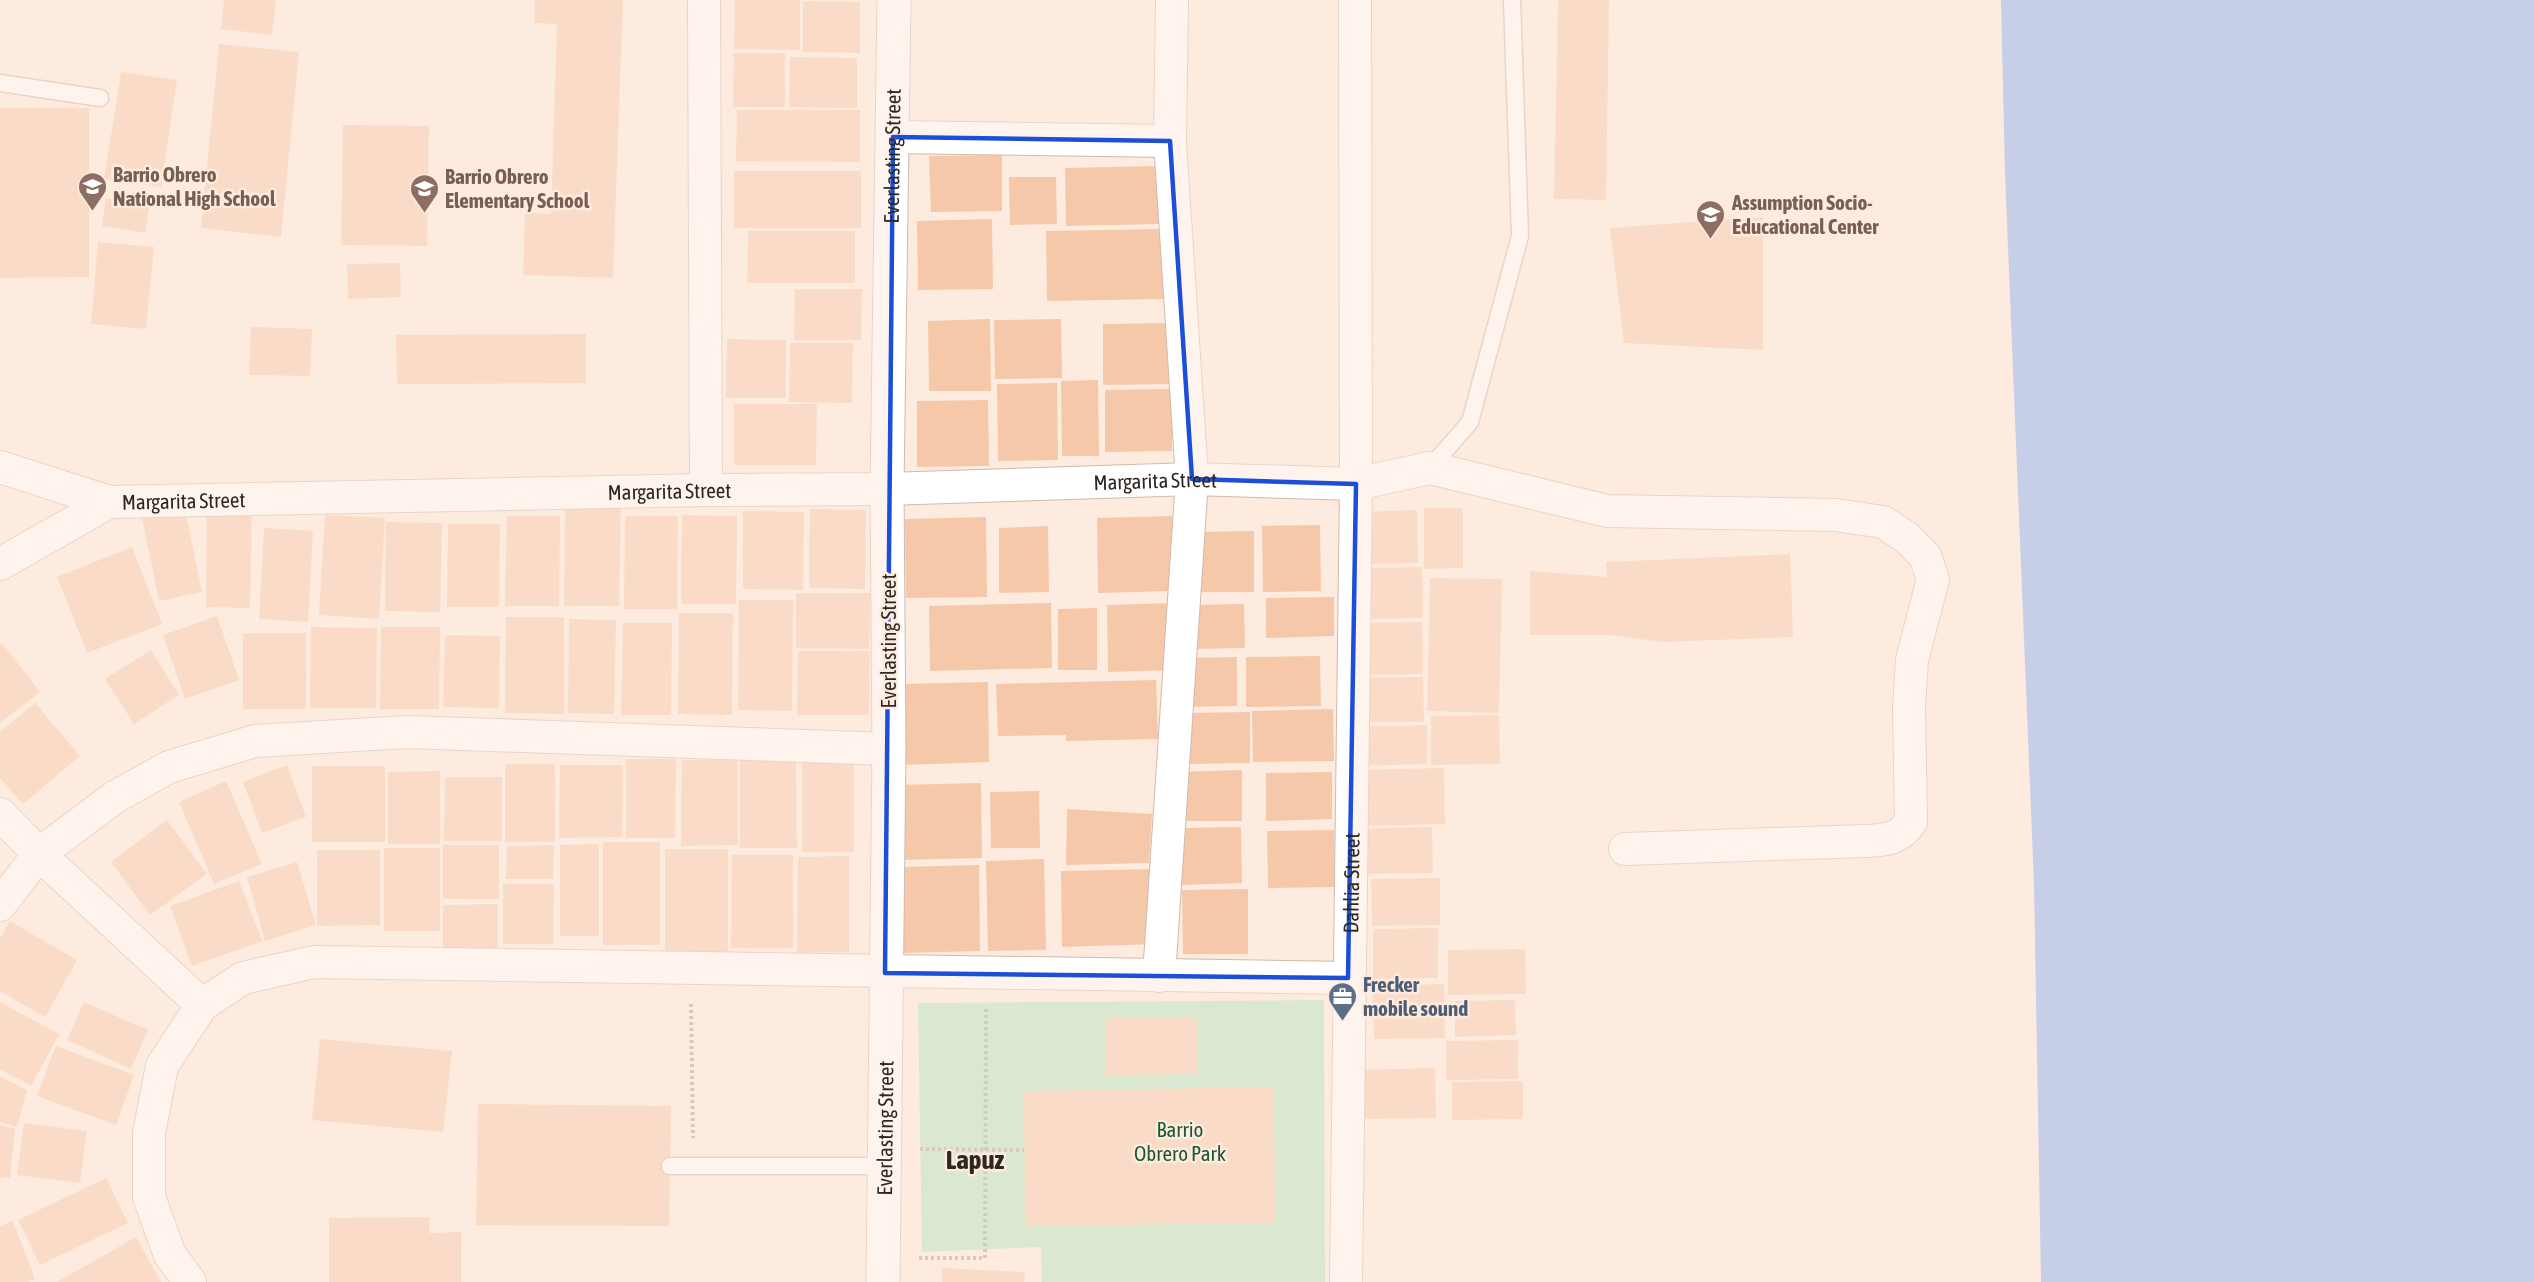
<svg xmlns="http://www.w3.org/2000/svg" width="2534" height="1282" font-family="'Asap Condensed',sans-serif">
  <rect width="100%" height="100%" fill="#fdebdf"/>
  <path fill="#b2e5c0" d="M1324,1000l1,282h-283l-1,-35 -119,5 -4,-249z"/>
  <path fill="#86acf2" d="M2001,0h533v1282h-493l-7,-398 -29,-710z"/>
  <path fill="#f6c8aa" d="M224,0h52l-4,35 -51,-6z
    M535,0h88l-10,278 -90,-3 2,-62 26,1 6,-190 -23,-1z
    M735,0h65v50l-66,-1z
    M1558,0h51l-3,200 -52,-1z
    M803,1l57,1v51l-57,-1z
    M219,44l80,8 -18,185 -80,-9z
    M734,53h51v54h-52z
    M790,57l67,1v50l-68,-1z
    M121,72l56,8 -16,107 -57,-8z
    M0,108h89v169l-89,1z
    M737,110h123v52l-124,-1z
    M343,125l86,1 -2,120 -86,-1z
    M1002,155v56l-71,1 -2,-56z
    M1158,166l1,58 -93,2 -1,-58z
    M734,171h127v57h-127z
    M1009,177h47l1,47 -47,1z
    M106,198l44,7 -5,28 -43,-7z
    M1763,217v133l-139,-7 -14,-115z
    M992,219l1,70 -75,1 -1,-69z
    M1164,229v70l-117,2 -1,-70z
    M748,231h107v52h-108z
    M98,242l56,5 -8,82 -55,-5z
    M400,263l1,34 -53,2 -1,-35z
    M795,289h67l-1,51h-67z
    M990,319l1,72h-62l-1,-70z
    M1061,319l1,59 -67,1 -1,-59z
    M1173,323l1,61 -71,1v-61z
    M251,327l61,2 -2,47 -61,-1z
    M586,334v49l-189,1 -1,-49z
    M727,339l59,1v58h-60z
    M790,343h63l-1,60 -63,-1z
    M1098,380l1,76h-37l-1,-75z
    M1057,383l1,77 -60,1 -1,-77z
    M1172,389v62l-67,1v-62z
    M988,400l1,66 -72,1v-66z
    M734,404h83l-1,61h-82z
    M565,507l56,1 -2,98h-55z
    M1424,508h39v60l-39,1z
    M185,509l17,83 -43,9 -17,-83z
    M207,509h45l-2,99 -44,-1z
    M810,509l56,1 -1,79 -56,-1z
    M1417,510l1,53 -58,1 -1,-52z
    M743,511l61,1 -1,78 -60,-1z
    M325,515l60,3 -6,101 -60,-4z
    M682,515l55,1 -1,88h-55z
    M507,516h53l-1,90h-54z
    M625,516h53l-1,93h-53z
    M1172,516l1,75 -75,2 -1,-75z
    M986,517l1,80 -81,1 -1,-79z
    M386,522l56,1 -2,89 -55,-1z
    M448,524h52l-1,83h-52z
    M1320,525l1,66 -58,1 -1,-66z
    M1048,526l1,66 -50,1v-65z
    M264,528l49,3 -5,91 -49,-3z
    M1254,531v61h-61l-1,-60z
    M132,547l30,77 -75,29 -30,-76z
    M1790,554l3,83 -130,5 -54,-7h-79v-64l77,6 -1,-15z
    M1422,567l1,51 -64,1 -1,-51z
    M1430,578l72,1 -3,134 -72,-2z
    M796,593h74l-1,56 -73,-1z
    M1334,597v39l-68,2v-40z
    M739,600h54l-1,111 -54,-1z
    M1051,603l1,65 -122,3 -1,-65z
    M1174,603l2,67 -68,2 -1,-67z
    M1244,604l1,44 -55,1v-44z
    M1097,608v62h-39v-61z
    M679,613h54l-1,102 -54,-1z
    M217,616l22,64 -54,19 -22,-64z
    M506,617h58v97l-59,-1z
    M569,619l47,1 -2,94 -46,-1z
    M1422,622l1,52 -62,1v-52z
    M623,623h49l-1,92h-50z
    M311,627l66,1 -1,80h-66z
    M381,627h59l-1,82h-59z
    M243,633h63v76h-63z
    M445,635l55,1 -1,72 -56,-1z
    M2,643l38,49 -40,31v-78z
    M151,650l28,45 -45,29 -29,-45z
    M798,651h72l-1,64h-72z
    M1320,656l1,50 -75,1v-50z
    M1237,657v49l-54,1 -1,-49z
    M1423,677l1,45h-65l-1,-44z
    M1156,680l2,59 -92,2v-6l-68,1 -2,-52z
    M988,682l1,80 -87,3 -1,-81z
    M35,703l45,53 -57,48 -23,-26v-46z
    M1333,709l1,52 -81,1 -1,-51z
    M1250,712v51l-66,1 -1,-51z
    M1499,715l1,49 -69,1v-49z
    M1427,725v39l-70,2 -1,-39z
    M740,758h56l1,90h-57z
    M626,759h50l-1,79h-49z
    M682,760h55l1,85 -57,1z
    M854,761v91h-52v-90z
    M505,764h50v78h-50z
    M287,765l19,52 -44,16 -19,-51z
    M560,765h63l-1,72 -63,1z
    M312,766h73v76h-73z
    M1444,768l1,56 -89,2 -1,-56z
    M1242,770v51h-65l-1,-49z
    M440,771v73h-52v-72z
    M1332,772v47l-66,2v-48z
    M445,777h57v64h-58z
    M226,781l36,83 -48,20 -35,-82z
    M981,783l1,75 -84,2 -2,-75z
    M1039,791l1,57h-49l-1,-56z
    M1067,809l85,5 -3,49 -83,2z
    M167,820l40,54 -57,41 -39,-53z
    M1241,827l1,56 -62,2v-57z
    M1432,827l1,46 -78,1v-45z
    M1334,830l1,57 -67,1 -1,-57z
    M603,842h57v103h-57z
    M599,844v92h-39v-91z
    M443,845h56v54h-56z
    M554,845l-1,34h-47l1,-33z
    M384,848h56v83h-56z
    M665,849h63v104h-63z
    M317,850h63v75l-63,1z
    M732,855h61v93h-62z
    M849,856v96l-52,1 1,-96z
    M1044,859l2,91 -58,1 -2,-90z
    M297,862l19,63 -51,16 -18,-64z
    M979,865l1,86 -77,2 -2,-86z
    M1156,869l2,75 -96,3 -1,-76z
    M1440,878v47l-68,1 -1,-47z
    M239,881l23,60 -70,25 -22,-60z
    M503,884h51l-1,60h-50z
    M1248,889v65h-65l-1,-64z
    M498,904v46h-55v-45z
    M10,921l67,39 -32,57 -45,-26v-53z
    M1438,928v50l-65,1v-50z
    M1525,949l1,45 -78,1v-45z
    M1444,984l1,54 -71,1 -1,-53z
    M1515,1000l1,35 -61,2v-36z
    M0,1002l59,32 -28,52 -31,-17z
    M84,1002l64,28 -17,39 -64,-29z
    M1197,1017l1,57 -92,1 -1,-57z
    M320,1039l132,12 -9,81 -131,-12z
    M1518,1040v39l-72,1v-39z
    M56,1046l78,29 -18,50 -79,-29z
    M1435,1068l1,50 -75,1v-49z
    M0,1076l27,14 -10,37 -17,-5z
    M1523,1081v38l-71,1v-38z
    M1274,1087l1,136 -250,3 -1,-135z
    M478,1104l193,2 -2,120 -193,-1z
    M24,1123l63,8 -7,52 -63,-8z
    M0,1125l15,4 -5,49 -10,-1z
    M106,1178l22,45 -88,42 -22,-45z
    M429,1217v16l32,-1v50h-132v-64z
    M13,1221l22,58 -8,3h-27v-56z
    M136,1237l25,45h-104z
    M942,1268l83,4 -1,10h-82z"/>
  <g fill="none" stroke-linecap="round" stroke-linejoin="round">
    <defs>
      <path id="lane" d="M0,83l100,15
        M1430,468l40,-46 50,-186 -8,-236
        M670,1166h213"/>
      <g id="street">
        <path d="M704,0l2,490"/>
        <path d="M893,137l277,4"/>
        <path d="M0,467l109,35"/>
        <path id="s1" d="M0,564l109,-62 597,-12 181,-1 305,-10 164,5 74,-16 177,43 229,4 47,7 23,15 19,19 8,23 -21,81 -3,48 2,114c-13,18 -26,18 -46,19l-240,8"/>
        <path d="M0,814l39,40 163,151"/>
        <path d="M0,905l39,-51 76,-57 54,-30 86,-26 152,-9 482,17"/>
        <path d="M1159,976l33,-497 -22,-338 2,-141"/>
        <path d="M190,1282l-20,-27 -21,-58v-64l13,-67 40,-61 41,-27 71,-16 1034,16"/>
        <path id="s2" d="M1346,1282l10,-798 -1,-484"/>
      </g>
      <g id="secondary">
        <path id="s3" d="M883,1282l6,-533 -2,-260 7,-489"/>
      </g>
    </defs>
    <use href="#lane" stroke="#d0baac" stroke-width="19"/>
    <use href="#street" stroke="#d0baac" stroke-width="34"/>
    <use href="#secondary" stroke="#d0baac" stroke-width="35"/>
    <path stroke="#ad9f95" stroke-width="4" stroke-dasharray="3 3" stroke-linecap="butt" d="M691,1004l2,134
      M920,1149l104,1
      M919,1258h66l1,-250"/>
    <use href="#lane" stroke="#fff" stroke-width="16"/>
    <use href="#street" stroke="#fff" stroke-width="32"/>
    <use href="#secondary" stroke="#fff" stroke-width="33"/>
  </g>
  <path d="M0 0H2534V1282H0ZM893,137l277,4 22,338 164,5 -8,494 -463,-5z" fill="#fdebdf" fill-opacity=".55" fill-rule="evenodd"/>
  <path fill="none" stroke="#1d4ed8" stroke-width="4.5" stroke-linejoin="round" d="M893,137l277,4 22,338 164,5 -8,494 -463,-5z"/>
  <defs>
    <symbol id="school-pin" viewBox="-11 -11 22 30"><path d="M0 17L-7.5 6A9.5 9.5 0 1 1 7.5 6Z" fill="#8d6e63" stroke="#fdebdf"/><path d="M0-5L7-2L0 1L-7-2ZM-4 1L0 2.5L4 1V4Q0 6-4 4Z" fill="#fff"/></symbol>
    <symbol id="office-pin" viewBox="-11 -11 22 30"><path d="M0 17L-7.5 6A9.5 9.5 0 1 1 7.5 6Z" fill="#5c6f8a" stroke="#fdebdf"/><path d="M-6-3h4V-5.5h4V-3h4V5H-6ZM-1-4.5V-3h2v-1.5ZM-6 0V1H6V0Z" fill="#fff"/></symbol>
  </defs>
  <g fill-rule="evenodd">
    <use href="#school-pin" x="76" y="170" width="33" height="45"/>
    <use href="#school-pin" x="408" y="172" width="33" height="45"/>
    <use href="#school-pin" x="1694" y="198" width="33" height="45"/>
    <use href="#office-pin" x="1326" y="980" width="33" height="45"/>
  </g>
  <g text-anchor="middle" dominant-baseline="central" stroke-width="5" stroke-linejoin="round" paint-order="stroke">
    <g font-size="21" fill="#2f2721" stroke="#fdebdf">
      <text stroke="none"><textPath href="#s3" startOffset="1126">Everlasting Street</textPath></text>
      <text stroke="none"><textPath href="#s1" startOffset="1172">Margarita Street</textPath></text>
      <text stroke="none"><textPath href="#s1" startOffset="686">Margarita Street</textPath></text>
      <text stroke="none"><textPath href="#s1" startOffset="200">Margarita Street</textPath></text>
      <text transform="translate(888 641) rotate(-90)">Everlasting Street</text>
      <text stroke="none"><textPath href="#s2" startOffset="399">Dahlia Street</textPath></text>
      <text stroke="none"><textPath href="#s3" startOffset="154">Everlasting Street</textPath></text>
    </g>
    <g font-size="21" font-weight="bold" fill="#785e54" stroke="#fdebdf" text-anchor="start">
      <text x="113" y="174">Barrio Obrero<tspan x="113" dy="24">National High School</tspan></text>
      <text x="445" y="176">Barrio Obrero<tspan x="445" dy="24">Elementary School</tspan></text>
      <text x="1732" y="202">Assumption Socio-<tspan x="1732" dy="24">Educational Center</tspan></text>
    </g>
    <g font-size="21" font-weight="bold" fill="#4e5e75" stroke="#fdebdf" text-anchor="start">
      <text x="1363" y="984">Frecker<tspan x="1363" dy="24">mobile sound</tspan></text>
    </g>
    <g font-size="21" fill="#1d5733" stroke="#fdebdf">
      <text x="1180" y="1129">Barrio<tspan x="1180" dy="24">Obrero Park</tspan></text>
    </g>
    <g font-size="27" font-weight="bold" fill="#2f2721" stroke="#fdebdf">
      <text x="975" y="1159">Lapuz</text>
    </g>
  </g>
</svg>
